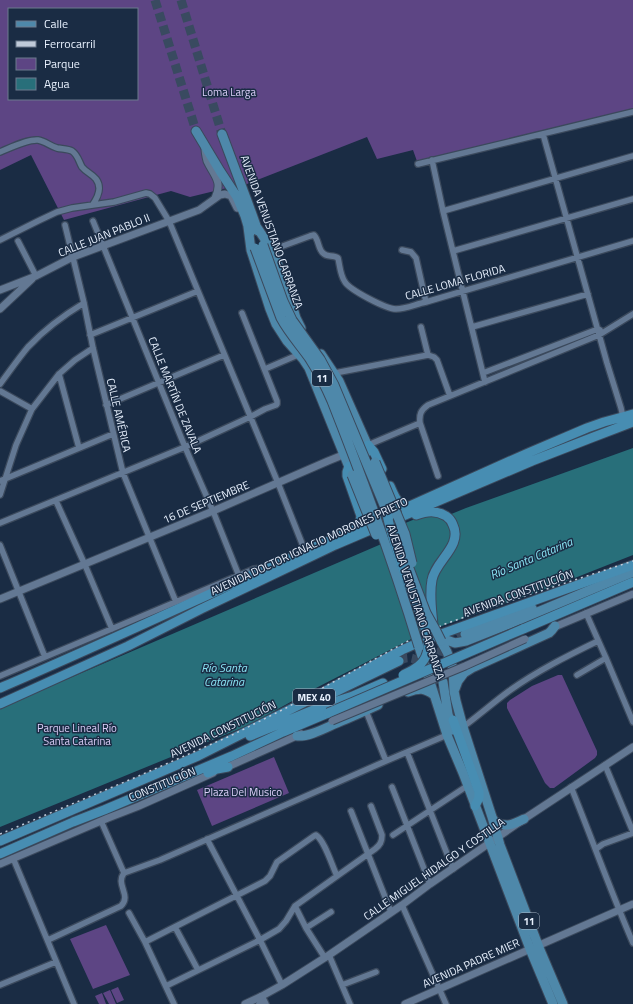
<svg xmlns="http://www.w3.org/2000/svg" width="633" height="1004" font-family="'Titillium Web',sans-serif">
  <rect width="100%" height="100%" fill="#1a2c44"/>
  <path fill="#5d4584" fill-rule="evenodd" d="M0,0h633v110l-215,54 -5,-14 -36,9 -10,-22 -120,47 -8,1 5,15 -9,-14 -45,11 -19,-6 -107,29 -33,-65 -31,15zM9,9h128v90h-128z
    M558,675h4l35,76v4l-2,3 -41,30h-4l-5,-5 -38,-75v-5l3,-3 22,-14z
    M274,757l15,36 -77,33 -15,-36z
    M106,925l24,50 -37,14 -23,-50z
    M118,987l6,13 -7,3 -6,-13z
    M110,990l6,14h-7l-6,-11z
    M102,993l4,11h-7l-4,-8z"/>
  <path fill="#286f7a" d="M633,448v107l-66,26 -142,51 -111,57 -65,36 -249,102v-119l407,-175 -4,-9 17,-7 18,-4 6,4 22,-9z"/>
  <g fill="none" stroke-linecap="round" stroke-linejoin="round">
    <path stroke="#394a60" stroke-width="9" stroke-dasharray="9 4.5" stroke-linecap="butt" d="M155,0l41,131
      M181,0l41,134
      M443,682c-8,-29 -7,-35 22,-48"/>
    <path stroke="#394a60" stroke-width="9" stroke-dasharray="9 4.5" stroke-linecap="butt" d="M399,661c4,-2 7,-4 12,-3 14,2 28,35 34,47"/>
    <defs>
      <path id="minor" d="M543,134l64,229 14,45 2,9
        M0,152c10,-4 27,-13 38,-12 7,1 12,6 19,8 5,1 11,1 15,3 6,4 7,11 10,16 4,5 10,7 14,12 6,8 2,18 -3,25
        M432,160l11,51 42,171
        M418,164l215,-52
        M443,211l190,-55
        M93,221l92,226 28,64 26,65
        M65,225l19,78 9,45 30,125 53,129
        M0,240l38,-19 19,-9 15,-4 42,-6 32,-9 4,1 5,4 14,23 29,70 80,192 27,68
        M18,241l18,35
        M272,250l38,-14 4,-1c5,5 4,14 9,18 4,5 10,1 15,5 2,8 2,17 7,24 5,8 41,27 51,27 10,0 20,-5 30,-7l207,-61
        M402,250l9,2 5,6 10,44
        M453,251l180,-52
        M421,327l7,28
        M472,327l116,-33
        M90,335l108,-44
        M265,369l35,-15
        M335,373l93,-18 6,2 3,3 13,36
        M483,373l115,-44 2,1
        M59,374l20,74
        M0,384c9,-12 18,-25 28,-37 16,-17 36,-32 56,-44
        M0,391l32,18
        M106,405l118,-50
        M368,445l52,-22
        M438,476l-18,-53c-1,-9 1,-13 8,-18l171,-70 34,-21
        M0,481l113,-47
        M0,495l16,-50 16,-36 27,-35 16,-14 18,-12
        M56,501l29,64 27,64
        M0,523l185,-76 65,-30 15,-8 11,-4 1,-1v-3l-35,-88
        M0,545l45,112
        M586,613l20,45 27,64
        M577,675l29,-17
        M0,676l254,-107 8,-1
        M366,711l20,50
        M463,727c16,-12 31,-25 46,-36 28,-20 58,-35 89,-50
        M407,752l46,117
        M605,765l28,67
        M392,787l38,97
        M571,787c21,52 40,105 62,156
        M351,811l40,101
        M101,821l23,52
        M393,835l74,-49
        M207,839l53,101 22,45
        M596,849l7,-5 30,-11
        M13,858l61,146
        M402,905l44,99
        M295,906l11,22 19,30
        M129,913l16,29 29,62
        M175,927l23,43
        M306,928l25,-16
        M48,940l73,-34c11,-11 -6,-21 3,-33l36,-13 226,-99 61,-26
        M145,942l120,-61 5,-5 7,-14 37,-26 2,-1c9,6 16,31 21,41
        M329,955l21,49
        M0,985l56,-23
        M342,985l34,-13
        M166,986l94,-46 19,-11 7,-8 9,-15 80,-57c5,-4 7,-7 7,-14l-11,-29
        M262,996l4,8
        M259,1004l3,-3 -1,-5"/>
      <path id="tertiary" d="M205,148c0,4 1,9 2,13 7,15 16,20 8,37
        M0,290l36,-14 37,-19 126,-47 21,-15 5,-1 6,2 6,12
        M0,309l32,-30
        M0,599l213,-88 115,-50 37,-15
        M552,628l81,-34
        M225,768l76,-34
        M0,864l108,-46 31,-12 74,-33
        M245,1004l17,-8 20,-11 47,-30 73,-50 28,-21 94,-65 109,-72
        M405,1004l228,-100"/>
      <path id="primary" d="M196,131l24,40 17,26 8,19 5,17
        M222,134l27,72 9,25
        M256,226l16,24 13,32 11,36 5,10
        M248,227l3,23 19,59 6,15 11,17 16,18 6,9 42,104
        M321,354l18,27 31,70
        M465,634l67,-26
        M444,639l11,4 11,-2 43,-17 124,-52
        M441,641l6,11 6,16 1,23 2,10 7,26 29,90 8,28 40,105 23,54
        M419,647l28,88 16,38 67,176 23,55
        M443,682l5,32 5,16
        M455,689l3,-8 6,-8 8,-5 77,-35 3,-3 3,-4
        M408,692c12,-4 16,-4 26,3
        M297,736c13,1 30,-9 42,-14 13,-5 26,-11 39,-17
        M492,817l2,4c11,7 18,4 30,-2"/>
      <path id="trunk" d="M368,445l6,7 8,17
        M349,466l-2,6v4l14,40 -1,5 -4,8
        M390,486c5,11 6,16 17,21
        M405,508l123,-55 59,-25 17,-6 29,-8
        M416,515c11,-4 20,-5 30,1 3,2 6,6 7,9 10,21 -18,36 -21,55 -3,15 0,31 1,46
        M523,629l110,-47
        M0,688c126,-54 250,-114 377,-168
        M329,695l70,-34
        M353,696l30,-13
        M0,704l128,-58 73,-37 134,-64 197,-84 59,-23 42,-16
        M453,720l26,72v6l-4,8
        M250,736l78,-32 31,-10
        M208,773l9,-4 11,-2
        M0,841l198,-85 105,-53 99,-53 20,-9 211,-76
        M0,854l73,-32 31,-12 128,-54 51,-24 45,-19"/>
    </defs>
    <use href="#minor" stroke="#3b495c" stroke-width="8"/>
    <use href="#tertiary" stroke="#3b495c" stroke-width="9"/>
    <use href="#primary" stroke="#3b495c" stroke-width="11"/>
    <use href="#trunk" stroke="#3b495c" stroke-width="11"/>
    <use href="#minor" stroke="#637893" stroke-width="5.5"/>
    <use href="#tertiary" stroke="#637893" stroke-width="7"/>
    <use href="#primary" stroke="#4e88aa" stroke-width="9"/>
    <use href="#trunk" stroke="#478db2" stroke-width="9"/>
    <path stroke="#bfcad9" stroke-width="1.5" stroke-dasharray="2 4" stroke-linecap="butt" d="M0,834l134,-56 96,-42 56,-28 118,-65 41,-19 65,-23 123,-40"/>
    <defs>
      <path id="tertiary-bridge" d="M332,721l133,-55 60,-27"/>
      <path id="primary-bridge" d="M263,245l20,56 9,19 28,39 14,26 55,132
        M255,248l26,70c8,15 20,28 29,41 9,14 16,28 22,42 32,81 62,163 87,246
        M375,462l30,72 7,29
        M352,475l24,60
        M394,529l32,84 10,18 5,10"/>
      <path id="trunk-bridge" d="M386,510c4,21 11,41 18,62 6,18 29,64 23,81 -3,12 -14,17 -24,22
        M328,713l195,-84"/>
    </defs>
    <use href="#tertiary-bridge" stroke="#3b495c" stroke-width="9" stroke-linecap="butt"/>
    <use href="#primary-bridge" stroke="#3b495c" stroke-width="11" stroke-linecap="butt"/>
    <use href="#trunk-bridge" stroke="#3b495c" stroke-width="11" stroke-linecap="butt"/>
    <use href="#tertiary-bridge" stroke="#637893" stroke-width="7"/>
    <use href="#primary-bridge" stroke="#4e88aa" stroke-width="9"/>
    <use href="#trunk-bridge" stroke="#478db2" stroke-width="9"/>
  </g>
  <g text-anchor="middle" dominant-baseline="central" stroke-width="3" stroke-linejoin="round" paint-order="stroke">
    <g fill="#1a2c44" stroke="#aab6c6" stroke-width="1">
      <rect x="312" y="370" width="20" height="16" rx="3"/>
      <rect x="293" y="689" width="42" height="16" rx="3"/>
      <rect x="519" y="913" width="20" height="16" rx="3"/>
    </g>
    <g font-size="10" font-weight="bold" fill="#e8f1fe">
      <text x="322" y="378">11</text>
      <text x="314" y="697">MEX 40</text>
      <text x="529" y="921">11</text>
    </g>
    <g font-size="11" fill="#dccff9" stroke="#1a2c44">
      <text x="229" y="92">Loma Larga</text>
      <text x="77" y="728">Parque Lineal Río<tspan x="77" dy="13">Santa Catarina</tspan></text>
      <text x="243" y="792">Plaza Del Musico</text>
    </g>
    <g font-size="11" fill="#e8f1fe" stroke="#1a2c44">
      <text transform="translate(272 232) rotate(70)">AVENIDA VENUSTIANO CARRANZA</text>
      <text transform="translate(104 235) rotate(-22)">CALLE JUAN PABLO II</text>
      <text transform="translate(455 282) rotate(-16)">CALLE LOMA FLORIDA</text>
      <text transform="translate(175 395) rotate(68)">CALLE MARTÍN DE ZAVALA</text>
      <text transform="translate(119 415) rotate(77)">CALLE AMÉRICA</text>
      <text transform="translate(206 502) rotate(-23)">16 DE SEPTIEMBRE</text>
      <text transform="translate(309 546) rotate(-25)">AVENIDA DOCTOR IGNACIO MORONES PRIETO</text>
      <text transform="translate(518 593) rotate(-20)">AVENIDA CONSTITUCIÓN</text>
      <text transform="translate(416 602) rotate(72)">AVENIDA VENUSTIANO CARRANZA</text>
      <text transform="translate(223 729) rotate(-26)">AVENIDA CONSTITUCIÓN</text>
      <text transform="translate(162 784) rotate(-23)">CONSTITUCIÓN</text>
      <text transform="translate(434 869) rotate(-35)">CALLE MIGUEL HIDALGO Y COSTILLA</text>
      <text transform="translate(471 963) rotate(-24)">AVENIDA PADRE MIER</text>
    </g>
    <g font-size="12" font-style="italic" fill="#8be5f5" stroke="#1a2c44">
      <text transform="translate(531 558) rotate(-23)">Río Santa Catarina</text>
      <text x="224" y="667">Río Santa<tspan x="224" dy="14">Catarina</tspan></text>
    </g>
  </g>
  <rect x="8" y="8" width="130" height="92" fill="#1a2c44" stroke="#6c7b8e"/>
  <rect x="16" y="21" width="20" height="6" fill="#4e88aa" stroke="#6c7b8e"/>
  <text x="44" y="28" font-size="12" fill="#e8f1fe">Calle</text>
  <rect x="16" y="41" width="20" height="6" fill="#bfcad9" stroke="#6c7b8e"/>
  <text x="44" y="48" font-size="12" fill="#e8f1fe">Ferrocarril</text>
  <rect x="16" y="58" width="20" height="12" fill="#5d4584" stroke="#6c7b8e"/>
  <text x="44" y="68" font-size="12" fill="#e8f1fe">Parque</text>
  <rect x="16" y="78" width="20" height="12" fill="#286f7a" stroke="#6c7b8e"/>
  <text x="44" y="88" font-size="12" fill="#e8f1fe">Agua</text>
</svg>
